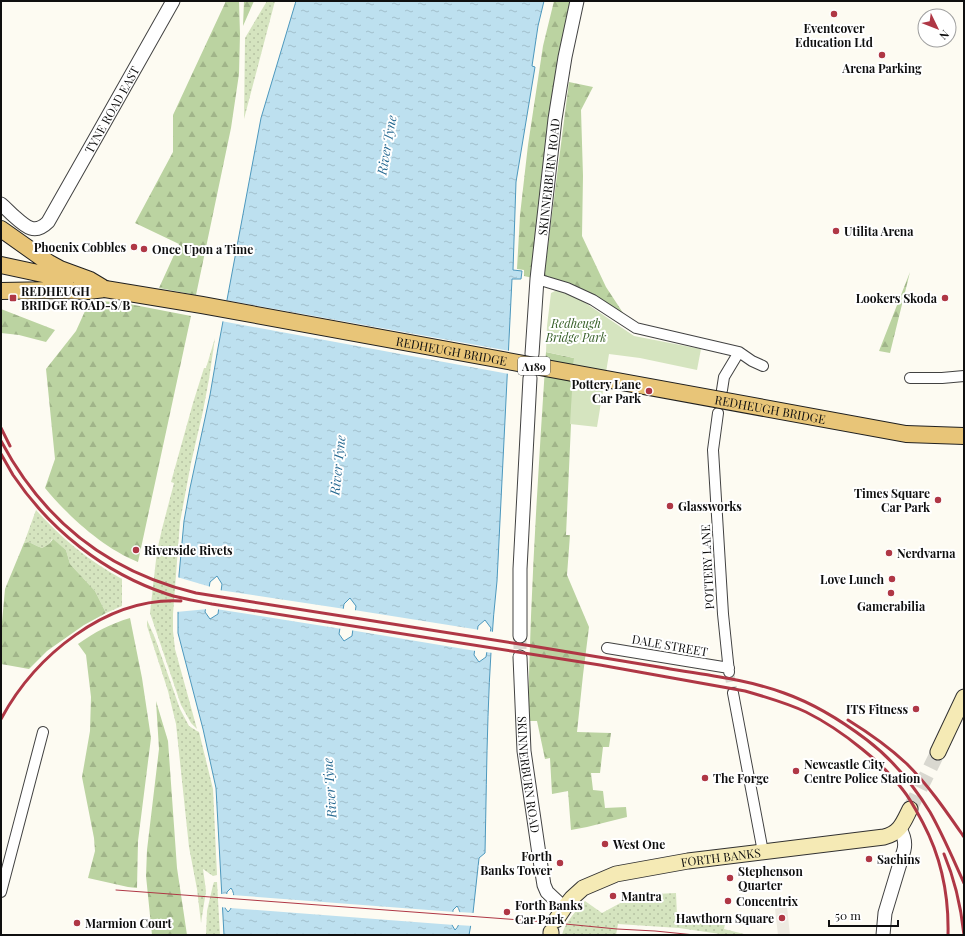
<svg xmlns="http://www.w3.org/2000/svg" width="965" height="936" font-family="'Playfair Display',serif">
  <defs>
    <pattern id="grass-dots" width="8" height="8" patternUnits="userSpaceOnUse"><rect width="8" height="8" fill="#d5e4bf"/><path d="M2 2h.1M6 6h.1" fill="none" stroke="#b6c2a3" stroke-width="1.8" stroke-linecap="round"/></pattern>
    <pattern id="forest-firs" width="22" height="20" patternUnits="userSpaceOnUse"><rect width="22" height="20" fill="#bbd3a1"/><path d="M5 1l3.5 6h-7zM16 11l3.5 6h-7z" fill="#a0b489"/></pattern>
    <pattern id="water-ripples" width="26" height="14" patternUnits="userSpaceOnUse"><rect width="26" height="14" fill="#bde0ef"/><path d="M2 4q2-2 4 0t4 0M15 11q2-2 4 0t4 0" fill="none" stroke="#a1bfcc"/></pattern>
  </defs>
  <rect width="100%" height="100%" fill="#fdfbf2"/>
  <path fill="url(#grass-dots)" d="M267,1h8l-31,118 1,-81z
    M215,338l-6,41 -6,32 -12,52 -11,59 -7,92v17l2,18 22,80 -6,-6 -10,-18 -31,-92 7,-62 5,-22 12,-46 -3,-1 22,-79 11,-35h2z
    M36,510c25,28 53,51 86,69v27l-16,7 -11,-22 -25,-27 -4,-14 -14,-11 -3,5 -7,4 -5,-2 -8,-4 -5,1z
    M147,620l8,18 25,71 9,17 8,5 2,1 14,57 4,86 -4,1 -10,-7 3,22 -5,32 -4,-34 -8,-42 -13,-123 -8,-33 -21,-65z
    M214,882h3l3,53h-14l1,-24 6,-26z
    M676,893l1,23 48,8 -1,5 24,6h-21l-48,-7 -61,-4 -2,11h-54c3,-13 14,-24 23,-34l17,12 33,-18z"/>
  <path fill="url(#forest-firs)" d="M226,1h13l1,33 -1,40 -8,54 -35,167 -37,-7 20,-44 -44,-21 38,-71v-37z
    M244,1h10l-11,25z
    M554,1h23l-40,278 -13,-3v-6l-7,-1 3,-54 8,-70 15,-99z
    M569,82l24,5 -12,23 2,66 -1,60 24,51 23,35 -85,-46z
    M910,272l-20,81 -11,-2z
    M90,300l34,3 67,13 -53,246c-35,-14 -70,-46 -93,-74l10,-29 -9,-90 30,-38z
    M1,309l54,21 -9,12 -27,-7 -18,-2z
    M546,352l28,6 -8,177h4l-3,40 22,52 -6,48 -6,57 34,1 -2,14h-6l-3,26h-9l2,17 10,1 2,17 21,-1 1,10 -40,10 -16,3 -3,-39 -16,3 -2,-36 -5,1 -8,-38h-9c2,-123 10,-246 18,-369z
    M53,539l13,11 4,14 25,27 11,22 -22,12 -37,26 -18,18 -28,-5v-31l4,-44 19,-46 5,-1 8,4 5,2 7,-4z
    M130,618l12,60 9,60 -13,103 -1,47 -9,-1 -40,-9 7,-27 -1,-13 -12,-61 8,-46 1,-34 -5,-42 -8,-11c17,-12 32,-20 52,-26z
    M156,701l12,40 9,127 10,67h-35l-6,-59 1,-26 12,-101z"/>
  <path fill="#d5e4bf" d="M557,290l18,7 12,7 47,32 67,13 -4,21 -57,-12 -31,-4 -12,73 -27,-3 4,-66 -28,-6 1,-26 4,-33z"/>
  <path fill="#eeeae1" d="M787,907l3,28h-12l-3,-26z"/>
  <path fill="url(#water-ripples)" stroke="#4d98bd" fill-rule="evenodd" d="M296,1h248l-6,25 -6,40 3,1 -19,115 -3,88 9,1 -1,8h-9l-15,302c-10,90 -10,181 -12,272l-6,5 -6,55 -4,22h-245l-8,-147 -13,-59 -25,-96v-22l1,-36 5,-54 6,-33 20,-93 8,-47 43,-230zM217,576l5,8 -4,30 -8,5 -5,-7 5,-30zM350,598l6,8 -4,30 -8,5 -5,-7 5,-30zM485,620l6,8 -5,29 -7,5 -5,-7 4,-29zM231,888c5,6 3,19 -3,24l-3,-4 2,-16zM457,906c5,6 4,19 -2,24l-3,-5 1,-15z"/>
  <path fill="#fdfbf2" d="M225,300l285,51 -1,23 -288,-53z
    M177,577l34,10 -3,22 -32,3z
    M219,590l126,19 -3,20 -126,-20z
    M354,610l126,20 -4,21 -126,-21z
    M488,631l6,1 -1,21 -8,-1z
    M220,894h8v14l-8,-1z
    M232,895l223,17 -1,13 -224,-17z
    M458,912l17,1 -2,13 -16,-1z"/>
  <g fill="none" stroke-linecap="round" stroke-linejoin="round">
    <path stroke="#d9d8d0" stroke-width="10" stroke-dasharray="10 5" stroke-linecap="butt" d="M729,672l4,21"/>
    <path stroke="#d9d8d0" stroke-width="13" stroke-dasharray="13 6" stroke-linecap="butt" d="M520,636v21"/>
    <path stroke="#d9d8d0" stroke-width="15" stroke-dasharray="15 8" stroke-linecap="butt" d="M910,809l28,-57"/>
    <defs>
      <path id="minor" d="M537,279l30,9 26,12 43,28 103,24 13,9 11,5
        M910,378h32l22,-2
        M722,390l2,-13 15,-25
        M718,413l-5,37 10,164 6,58
        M607,648l122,20
        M733,693l30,159
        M1,892l42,-160"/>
      <g id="tertiary">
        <path id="s1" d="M1,204c5,4 9,9 14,13 11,10 20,18 33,5l55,-97 70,-124"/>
        <path id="s2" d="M532,354l5,-75 18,-160 10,-62 12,-56"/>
        <path d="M520,636v-67l10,-191"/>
        <path id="s3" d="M520,657l4,94 15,103 5,31 3,7 17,16"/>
        <path d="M883,935l2,-22 19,-63c2,-8 0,-14 -4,-21"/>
      </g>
      <g id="secondary">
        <path d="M938,752l26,-55"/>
        <path id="s4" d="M556,920l8,-12 8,-10 11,-10 33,-14 72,-13 196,-24c16,-4 19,-14 26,-28"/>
        <path d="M551,935v-3"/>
      </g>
      <path id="primary" d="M1,229l48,34 11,6 30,11 15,9
        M1,265l65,14
        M1,291l55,-1 32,1 17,-2"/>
    </defs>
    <use href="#minor" stroke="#424242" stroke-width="12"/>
    <use href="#tertiary" stroke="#424242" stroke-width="15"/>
    <use href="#secondary" stroke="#313131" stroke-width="17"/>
    <use href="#primary" stroke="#202020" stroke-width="18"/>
    <use href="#minor" stroke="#fff" stroke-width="10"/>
    <use href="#tertiary" stroke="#fff" stroke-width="13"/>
    <use href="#secondary" stroke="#f5eab5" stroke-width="15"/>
    <use href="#primary" stroke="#e8c578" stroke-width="16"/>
    <path stroke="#af3745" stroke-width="1" d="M116,890l418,31 83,8 38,2 40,4"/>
    <path stroke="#af3745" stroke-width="3" d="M1,428l9,18
      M1,441c43,81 107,131 195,152 112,18 224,35 336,53 44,7 89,15 133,22 40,7 81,11 119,25 31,11 58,28 83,47 25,19 47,46 63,72 13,23 23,47 34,71
      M1,454c4,7 8,14 12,21 37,55 91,98 154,119 15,5 30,7 45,10l388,61 145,26c21,6 42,12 61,21 20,10 39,23 56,37 15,12 29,25 41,41 8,10 14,22 20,33 19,36 26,72 25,112
      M1,719c34,-63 105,-122 180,-118
      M848,720c21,13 41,27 59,44 22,22 39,47 57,73
      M944,854c11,26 17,53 20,81"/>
    <defs>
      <g id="primary-bridge">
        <path id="s5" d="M105,289l97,16 704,129 58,2"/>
      </g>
    </defs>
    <use href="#primary-bridge" stroke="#202020" stroke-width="18" stroke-linecap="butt"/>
    <use href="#primary-bridge" stroke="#e8c578" stroke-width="16"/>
  </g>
  <g fill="#af3745" stroke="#fff" stroke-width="1.5">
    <circle cx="834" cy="14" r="4"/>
    <circle cx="882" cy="55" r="4"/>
    <circle cx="836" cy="231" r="4"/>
    <circle cx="134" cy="247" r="4"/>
    <circle cx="144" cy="249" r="4"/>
    <rect x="9" y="294" width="8" height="8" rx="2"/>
    <circle cx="945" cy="298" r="4"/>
    <circle cx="649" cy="391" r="4"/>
    <circle cx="938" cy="500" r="4"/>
    <circle cx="670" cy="506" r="4"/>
    <circle cx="136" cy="550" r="4"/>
    <circle cx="889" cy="553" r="4"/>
    <circle cx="892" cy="579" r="4"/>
    <circle cx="891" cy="593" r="4"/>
    <circle cx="916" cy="709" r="4"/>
    <circle cx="796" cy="771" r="4"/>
    <circle cx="705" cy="778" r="4"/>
    <circle cx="605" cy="844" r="4"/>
    <circle cx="869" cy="859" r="4"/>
    <circle cx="560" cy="863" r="4"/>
    <circle cx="730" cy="878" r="4"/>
    <circle cx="613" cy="896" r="4"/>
    <circle cx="728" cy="901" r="4"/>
    <circle cx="507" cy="912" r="4"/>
    <circle cx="782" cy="918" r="4"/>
    <circle cx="77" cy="923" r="4"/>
  </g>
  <g text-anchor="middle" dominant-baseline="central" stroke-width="4" stroke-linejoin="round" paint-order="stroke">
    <rect fill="#fff" stroke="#575757" stroke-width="1" x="518" y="357" width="32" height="18" rx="3"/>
    <g font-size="11" font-weight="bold" fill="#0f0f0f">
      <text x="534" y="366">A189</text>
    </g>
    <g font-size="12" font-weight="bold" fill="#0f0f0f" stroke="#fff" text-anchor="start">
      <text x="834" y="28" text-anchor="middle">Eventcover<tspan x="834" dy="14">Education Ltd</tspan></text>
      <text x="882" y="68" text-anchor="middle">Arena Parking</text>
      <text x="844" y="231">Utilita Arena</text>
      <text x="126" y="247" text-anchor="end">Phoenix Cobbles</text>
      <text x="152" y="249">Once Upon a Time</text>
      <text x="21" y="291">REDHEUGH<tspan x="21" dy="14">BRIDGE ROAD-S/B</tspan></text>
      <text x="937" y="298" text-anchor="end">Lookers Skoda</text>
      <text x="641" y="384" text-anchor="end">Pottery Lane<tspan x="641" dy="14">Car Park</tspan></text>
      <text x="930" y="493" text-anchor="end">Times Square<tspan x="930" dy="14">Car Park</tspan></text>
      <text x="678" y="506">Glassworks</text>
      <text x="144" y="550">Riverside Rivets</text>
      <text x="897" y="553">Nerdvarna</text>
      <text x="884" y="579" text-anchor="end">Love Lunch</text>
      <text x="891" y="606" text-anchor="middle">Gamerabilia</text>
      <text x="908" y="709" text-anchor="end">ITS Fitness</text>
      <text x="804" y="764">Newcastle City<tspan x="804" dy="14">Centre Police Station</tspan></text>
      <text x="713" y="778">The Forge</text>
      <text x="613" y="844">West One</text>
      <text x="552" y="856" text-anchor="end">Forth<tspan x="552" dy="14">Banks Tower</tspan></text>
      <text x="877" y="859">Sachins</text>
      <text x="738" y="871">Stephenson<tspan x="738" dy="14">Quarter</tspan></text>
      <text x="621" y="896">Mantra</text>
      <text x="736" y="901">Concentrix</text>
      <text x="515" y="905">Forth Banks<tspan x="515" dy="14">Car Park</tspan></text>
      <text x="774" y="918" text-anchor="end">Hawthorn Square</text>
      <text x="85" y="923">Marmion Court</text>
    </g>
    <g font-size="12" fill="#0f0f0f" stroke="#fff">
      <text stroke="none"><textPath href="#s1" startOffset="187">TYNE ROAD EAST</textPath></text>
      <text stroke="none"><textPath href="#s2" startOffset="178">SKINNERBURN ROAD</textPath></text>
      <text stroke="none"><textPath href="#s5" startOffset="352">REDHEUGH BRIDGE</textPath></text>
      <text stroke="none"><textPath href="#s5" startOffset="676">REDHEUGH BRIDGE</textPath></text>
      <text transform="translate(707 567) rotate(-93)">POTTERY LANE</text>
      <text transform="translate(670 645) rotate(10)">DALE STREET</text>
      <text stroke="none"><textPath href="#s3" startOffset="118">SKINNERBURN ROAD</textPath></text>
      <text stroke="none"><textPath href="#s4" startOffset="184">FORTH BANKS</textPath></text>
    </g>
    <g font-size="12" font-style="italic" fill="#365f27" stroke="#fff">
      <text x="576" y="323">Redheugh<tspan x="576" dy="14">Bridge Park</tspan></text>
    </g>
    <g font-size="13" font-style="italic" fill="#276a92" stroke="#fff">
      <text transform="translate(386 145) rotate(-80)">River Tyne</text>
      <text transform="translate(337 465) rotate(-84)">River Tyne</text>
      <text transform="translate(329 788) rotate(-94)">River Tyne</text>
    </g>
  </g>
  <rect width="965" height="936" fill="none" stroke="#0f0f0f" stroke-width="4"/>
  <g transform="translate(937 28) rotate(133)"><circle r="19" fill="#ffffff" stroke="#9f9f9f"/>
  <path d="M0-3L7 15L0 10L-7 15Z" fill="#af3745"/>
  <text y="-6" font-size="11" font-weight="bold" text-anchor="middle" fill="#0f0f0f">N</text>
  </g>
  <path d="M829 920v6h69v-6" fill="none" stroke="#0f0f0f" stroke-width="2"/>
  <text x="835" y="920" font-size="12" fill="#0f0f0f" stroke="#ffffff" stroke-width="3" paint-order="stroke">50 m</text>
</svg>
